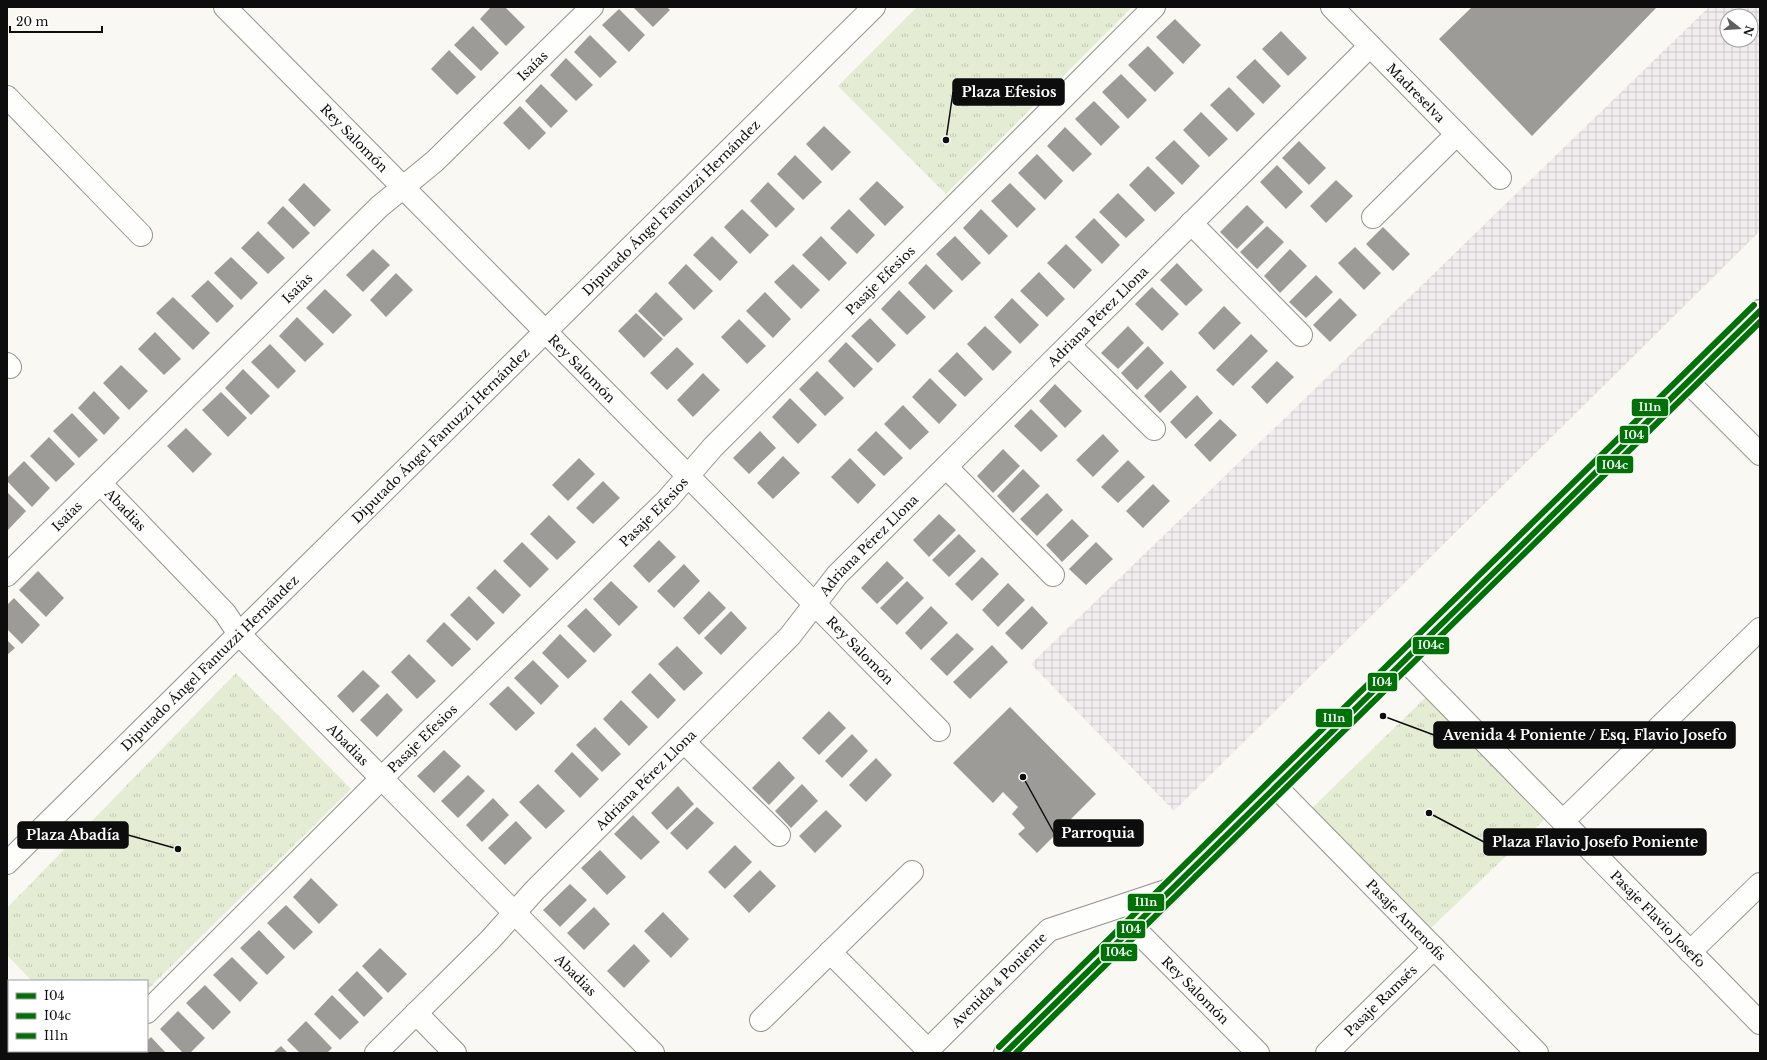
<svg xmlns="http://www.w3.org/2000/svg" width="1767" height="1060" font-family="'Libre Baskerville',serif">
  <defs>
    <pattern id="industrial-grid" width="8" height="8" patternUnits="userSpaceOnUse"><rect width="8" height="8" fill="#f1ecee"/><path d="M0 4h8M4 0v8" fill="none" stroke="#cdc9cb"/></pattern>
    <pattern id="park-tufts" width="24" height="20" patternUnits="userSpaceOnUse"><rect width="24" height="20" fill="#e4edd4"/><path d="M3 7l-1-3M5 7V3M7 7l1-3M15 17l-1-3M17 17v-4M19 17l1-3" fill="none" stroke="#c2cab5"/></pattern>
  </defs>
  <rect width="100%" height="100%" fill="#faf8f2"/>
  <path fill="url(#industrial-grid)" fill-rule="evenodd" d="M1709,7h51v224l-586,580 -143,-147zM1727,16h24v24h-24z"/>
  <path fill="url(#park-tufts)" d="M917,7h215l-186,187 -108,-108z
    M236,673l115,116 -204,201v-9h-115l-25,-26v-47z
    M1427,696l120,121 -118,113 -118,-121z"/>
  <path fill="#9d9b97" d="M491,7h14l20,20 -19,19 -26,-27z
    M633,7h34l3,3 -17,17z
    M1472,7h185l-125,129 -93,-97z
    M619,9l26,26 -16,17 -27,-27z
    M1175,19l26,26 -18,19 -27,-27z
    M473,26l26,27 -18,18 -27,-26z
    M1281,31l26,27 -19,18 -26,-27z
    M590,35l27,27 -17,16 -26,-26z
    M1148,46l26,27 -19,19 -27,-27z
    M449,50l27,27 -19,18 -26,-26z
    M566,58l27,27 -17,16 -26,-26z
    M1255,59l26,27 -18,18 -27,-27z
    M1121,74l26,26 -19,19 -26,-27z
    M541,84l27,27 -17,17 -26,-27z
    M1229,87l26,27 -18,18 -27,-27z
    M1094,101l26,26 -19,19 -26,-27z
    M520,106l26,27 -17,17 -26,-27z
    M1201,112l27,27 -19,18 -26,-27z
    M824,126l27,26 -19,19 -26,-27z
    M1065,127l27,27 -19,18 -26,-26z
    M1174,140l26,26 -18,19 -27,-27z
    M1299,141l27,27 -17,17 -27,-27z
    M1037,154l26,27 -18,19 -27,-27z
    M795,155l27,27 -19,18 -26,-26z
    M1277,165l26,27 -17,17 -26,-27z
    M1148,166l27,27 -20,19 -26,-27z
    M1336,180l17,16 -27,27 -16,-17z
    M877,181l27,26 -19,19 -26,-27z
    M768,182l27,27 -19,19 -26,-27z
    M304,183l27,27 -17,17 -26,-27z
    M1010,183l26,26 -19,19 -26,-27z
    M1118,193l27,27 -19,18 -27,-26z
    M1247,205l17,17 -27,27 -17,-17z
    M283,206l27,27 -17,16 -26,-26z
    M742,209l27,26 -19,19 -26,-27z
    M849,209l26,26 -18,19 -27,-26z
    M981,209l27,27 -19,19 -26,-27z
    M1094,218l26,27 -18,19 -27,-27z
    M1267,226l17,16 -27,27 -17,-17z
    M1383,227l27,27 -17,17 -27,-27z
    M258,231l27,27 -17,16 -27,-26z
    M712,236l26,26 -18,19 -27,-26z
    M821,236l26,27 -18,18 -27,-26z
    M955,236l26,27 -19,18 -26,-27z
    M1066,244l26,26 -18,19 -27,-26z
    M1355,247l26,26 -17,17 -26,-27z
    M373,249l17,16 -27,27 -17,-17z
    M1290,249l17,17 -27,27 -16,-17z
    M231,257l27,26 -17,17 -27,-27z
    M1177,263l26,27 -17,16 -26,-26z
    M686,264l27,27 -19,19 -26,-27z
    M793,264l27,26 -19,19 -27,-27z
    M926,264l27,27 -19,19 -26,-27z
    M1039,272l26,27 -18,18 -27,-26z
    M396,273l17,17 -27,27 -16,-17z
    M1316,275l17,17 -27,26 -17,-16z
    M208,280l26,26 -17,17 -26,-27z
    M1152,287l27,27 -17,17 -27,-27z
    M325,289l27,26 -19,19 -27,-26z
    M899,290l27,27 -19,18 -26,-26z
    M656,292l27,27 -19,18 -26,-26z
    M765,292l26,27 -18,19 -27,-27z
    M173,297l37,36 -17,17 -37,-37z
    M1012,298l27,27 -19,19 -26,-27z
    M1340,298l17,17 -27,27 -17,-17z
    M1224,306l17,17 -27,27 -16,-17z
    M636,313l27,26 -19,19 -26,-27z
    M297,317l27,27 -19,18 -26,-26z
    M870,318l26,27 -18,18 -27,-27z
    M739,319l27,27 -19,18 -26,-27z
    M985,326l27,26 -19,19 -26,-27z
    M1128,326l16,17 -26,26 -17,-16z
    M155,332l26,27 -17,16 -26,-26z
    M1251,334l17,17 -35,35 -17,-16z
    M846,342l27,27 -19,19 -26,-27z
    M270,344l26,27 -18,18 -27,-27z
    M1148,346l16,17 -27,27 -16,-17z
    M677,347l17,17 -27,26 -17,-17z
    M957,352l26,27 -18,18 -27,-26z
    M1277,361l17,16 -27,27 -16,-17z
    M121,365l27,26 -19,19 -26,-27z
    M243,369l27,27 -19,19 -26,-27z
    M1171,370l16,17 -27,26 -16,-17z
    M817,371l27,27 -19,18 -26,-27z
    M703,373l17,17 -27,27 -16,-17z
    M930,378l27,27 -18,19 -27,-27z
    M1055,384l27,27 -17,17 -26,-27z
    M94,391l26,27 -16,17 -26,-27z
    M221,392l26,26 -19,19 -26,-27z
    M1197,395l16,18 -27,26 -16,-17z
    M790,398l27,27 -19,19 -26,-27z
    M903,405l26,27 -19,18 -26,-26z
    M1031,409l27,27 -17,16 -27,-26z
    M72,413l26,27 -19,18 -26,-27z
    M1220,419l17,16 -27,27 -16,-17z
    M186,428l26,26 -19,19 -26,-27z
    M760,431l16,17 -27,26 -16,-16z
    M876,431l27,27 -19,18 -27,-26z
    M1103,434l16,17 -26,26 -17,-17z
    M49,437l26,27 -19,18 -26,-26z
    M1003,449l17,17 -27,27 -16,-17z
    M783,456l17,17 -27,26 -16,-16z
    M579,458l16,16 -27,27 -16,-16z
    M850,458l26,27 -18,19 -27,-27z
    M1128,460l17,17 -27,26 -17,-16z
    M24,461l26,27 -18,19 -25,-26v-3z
    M1023,469l17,17 -27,27 -16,-17z
    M603,481l17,17 -27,26 -17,-16z
    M1153,484l17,17 -27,27 -17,-17z
    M7,492l19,19 -19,20z
    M1047,493l16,17 -26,26 -17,-17z
    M939,514l17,16 -27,27 -16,-17z
    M549,515l27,27 -19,18 -27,-26z
    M1072,519l17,17 -27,26 -16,-17z
    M959,534l17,17 -27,26 -17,-17z
    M659,540l17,17 -27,26 -16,-17z
    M522,542l27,27 -19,19 -27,-27z
    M1096,542l17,17 -27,26 -17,-16z
    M982,557l17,17 -27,27 -17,-17z
    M887,561l17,17 -27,26 -16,-16z
    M684,564l16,17 -26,27 -17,-17z
    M495,569l26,26 -18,19 -27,-26z
    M38,571l26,27 -18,19 -27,-27z
    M611,581l27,26 -19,19 -26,-27z
    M907,581l17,17 -27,27 -17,-17z
    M1008,583l17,17 -27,27 -16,-17z
    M709,591l17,17 -27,27 -16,-17z
    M469,596l26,27 -18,18 -27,-26z
    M14,598l26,27 -18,19 -15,-15v-24z
    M931,606l17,17 -27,27 -16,-17z
    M1032,606l16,17 -26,27 -17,-17z
    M586,608l26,27 -18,18 -27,-27z
    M731,611l16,17 -26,27 -17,-17z
    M444,622l27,27 -19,18 -26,-26z
    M957,633l17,16 -27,27 -17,-17z
    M560,634l27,27 -19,18 -26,-26z
    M7,640l8,8 -8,7z
    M992,645l16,17 -38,37 -17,-17z
    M677,646l26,27 -19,18 -26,-27z
    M409,654l27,27 -19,18 -26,-27z
    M533,660l26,26 -18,19 -27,-27z
    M363,670l17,16 -27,27 -16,-17z
    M650,673l26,27 -18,19 -27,-27z
    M508,686l27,27 -19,18 -27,-27z
    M387,693l16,17 -26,27 -17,-17z
    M621,700l27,27 -19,19 -26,-27z
    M1010,707l86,87 -59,59 -19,-19 7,-6 -13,-14 6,-7 -15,-15 -10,11 -40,-40z
    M829,711l17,17 -27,27 -17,-17z
    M595,727l26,27 -19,18 -26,-27z
    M852,734l16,17 -26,27 -17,-17z
    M444,750l17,16 -27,27 -17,-17z
    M572,752l27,27 -19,19 -26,-27z
    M876,758l16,17 -26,27 -17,-17z
    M779,761l16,17 -26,27 -17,-17z
    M468,775l17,16 -27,27 -17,-17z
    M538,784l27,27 -19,18 -27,-27z
    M802,784l16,17 -27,27 -16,-17z
    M678,786l16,18 -27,26 -16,-17z
    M493,798l16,17 -27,27 -16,-17z
    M697,807l17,16 -27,27 -17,-17z
    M826,810l16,16 -27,27 -16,-17z
    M633,815l27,27 -19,18 -27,-26z
    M516,821l16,17 -27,27 -17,-17z
    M735,845l17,17 -27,27 -17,-17z
    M600,850l26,27 -19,18 -26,-27z
    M760,870l16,16 -27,27 -16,-17z
    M311,878l27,27 -19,19 -26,-27z
    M570,884l17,16 -27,27 -17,-17z
    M286,905l27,27 -19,18 -27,-27z
    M594,907l16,17 -26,26 -17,-17z
    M663,912l26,27 -18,19 -27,-27z
    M259,930l26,27 -18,18 -27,-27z
    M634,944l16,17 -26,27 -17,-17z
    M380,948l27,26 -19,19 -26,-27z
    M232,957l26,26 -18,19 -27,-27z
    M357,971l26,27 -19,19 -26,-27z
    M205,985l26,27 -18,18 -27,-27z
    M332,995l27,27 -19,18 -26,-26z
    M178,1011l27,27 -15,15h-7l-23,-24z
    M306,1021l26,27 -5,5h-27l-13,-13z
    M151,1037l15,16h-31l2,-2h10v-10z
    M281,1046l7,7h-15z
    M34,1051h25l-2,2h-21z"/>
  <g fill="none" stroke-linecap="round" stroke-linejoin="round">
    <defs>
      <g id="street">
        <path id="s1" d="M225,7l714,723"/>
        <path id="s2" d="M1332,7l168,171"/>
        <path d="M7,97l134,138"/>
        <path d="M1373,217l84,-83"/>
        <path d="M1191,223l110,112"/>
        <path d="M1069,345l85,84"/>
        <path d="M7,364l3,3"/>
        <path d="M1688,382l72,72"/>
        <path d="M946,467l107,108"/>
        <path id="s3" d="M100,483l125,130 14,21 414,419"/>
        <path id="s4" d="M7,575l372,-368 56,-46 157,-154"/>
        <path id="s5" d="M1405,660l355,363"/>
        <path d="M684,742l95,93"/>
        <path id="s6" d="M1276,787l261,266"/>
        <path d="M1563,821l197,-192"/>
        <path id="s7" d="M7,863l867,-856"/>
        <path id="s8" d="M1133,927l125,126"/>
        <path d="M830,952l98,98"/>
        <path d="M1690,952l70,-68"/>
        <path id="s9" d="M147,1012l258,-257 262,-255 46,-53 441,-440"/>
        <path d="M416,1013l39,40"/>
        <path d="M761,1020l151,-148"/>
        <path d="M106,1053l2,-2"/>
        <path id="s10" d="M376,1053l113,-112 46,-51 255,-254 47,-61 533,-529"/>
        <path id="s11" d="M925,1053l124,-123 123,-41"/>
        <path id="s12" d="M1327,1053l107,-105"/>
      </g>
      <path id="secondary" d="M1005,1053l755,-742"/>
    </defs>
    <use href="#street" stroke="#949390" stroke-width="24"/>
    <use href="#secondary" stroke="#8a8987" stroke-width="24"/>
    <use href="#street" stroke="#fefefd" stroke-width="22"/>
    <use href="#secondary" stroke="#f4f2ea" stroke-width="22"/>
    <defs>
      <path id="bus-1" d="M1005,1053l755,-742"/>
      <path id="bus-2" d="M1016,1053l744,-731"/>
      <path id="bus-3" d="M999,1047l755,-742"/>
    </defs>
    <use href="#bus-1" stroke="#fff" stroke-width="9"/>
    <use href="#bus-2" stroke="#fff" stroke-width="9"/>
    <use href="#bus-3" stroke="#fff" stroke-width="9"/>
    <use href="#bus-1" stroke="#007106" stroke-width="6"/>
    <use href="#bus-2" stroke="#007106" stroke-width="6"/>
    <use href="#bus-3" stroke="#007106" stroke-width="6"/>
  </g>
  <g text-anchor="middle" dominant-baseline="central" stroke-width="4" stroke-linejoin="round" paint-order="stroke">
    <g font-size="13" fill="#0d0d0d" stroke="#fff">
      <text stroke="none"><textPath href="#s4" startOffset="732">Isaías</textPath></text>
      <text stroke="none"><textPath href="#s2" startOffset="120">Madreselva</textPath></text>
      <text stroke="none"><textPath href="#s1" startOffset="184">Rey Salomón</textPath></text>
      <text stroke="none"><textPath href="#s7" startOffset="933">Diputado Ángel Fantuzzi Hernández</textPath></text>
      <text stroke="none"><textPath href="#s9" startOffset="1036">Pasaje Efesios</textPath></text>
      <text stroke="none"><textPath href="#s4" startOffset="408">Isaías</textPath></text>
      <text stroke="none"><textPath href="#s10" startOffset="1032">Adriana Pérez Llona</textPath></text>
      <text stroke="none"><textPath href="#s1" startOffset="508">Rey Salomón</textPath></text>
      <text stroke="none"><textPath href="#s7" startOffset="609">Diputado Ángel Fantuzzi Hernández</textPath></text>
      <text stroke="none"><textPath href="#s3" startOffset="37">Abadias</textPath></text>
      <text stroke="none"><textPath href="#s9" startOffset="712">Pasaje Efesios</textPath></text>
      <text stroke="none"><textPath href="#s4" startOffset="84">Isaías</textPath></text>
      <text stroke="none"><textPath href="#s10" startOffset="708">Adriana Pérez Llona</textPath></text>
      <text stroke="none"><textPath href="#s1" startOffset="904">Rey Salomón</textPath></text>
      <text stroke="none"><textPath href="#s7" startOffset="285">Diputado Ángel Fantuzzi Hernández</textPath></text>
      <text stroke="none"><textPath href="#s9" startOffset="388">Pasaje Efesios</textPath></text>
      <text stroke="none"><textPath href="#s3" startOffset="361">Abadias</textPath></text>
      <text stroke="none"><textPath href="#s10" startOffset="384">Adriana Pérez Llona</textPath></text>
      <text stroke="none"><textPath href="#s5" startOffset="362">Pasaje Flavio Josefo</textPath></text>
      <text stroke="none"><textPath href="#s6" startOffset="186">Pasaje Amenofis</textPath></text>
      <text stroke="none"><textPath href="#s3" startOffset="685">Abadias</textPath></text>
      <text stroke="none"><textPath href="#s11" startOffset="104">Avenida 4 Poniente</textPath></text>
      <text stroke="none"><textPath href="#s8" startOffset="89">Rey Salomón</textPath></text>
      <text stroke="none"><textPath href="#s12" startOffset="75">Pasaje Ramsés</textPath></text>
    </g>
  </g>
  <path fill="none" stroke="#0d0d0d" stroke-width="1.5" d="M946 140L953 92M1383 716L1434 735M1023 777L1054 833M178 849L128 835M1429 813L1484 842"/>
  <g fill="#0d0d0d" stroke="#fff" stroke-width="1.5">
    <circle cx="946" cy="140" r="4"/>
    <circle cx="1383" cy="716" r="4"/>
    <circle cx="1023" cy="777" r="4"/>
    <circle cx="178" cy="849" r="4"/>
    <circle cx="1429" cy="813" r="4"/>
  </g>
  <g fill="#0d0d0d" stroke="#0d0d0d" stroke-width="1.5">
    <rect x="953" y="79" width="111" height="26" rx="4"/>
    <rect x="1434" y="722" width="301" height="26" rx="4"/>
    <rect x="1054" y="820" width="89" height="26" rx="4"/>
    <rect x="18" y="822" width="110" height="26" rx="4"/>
    <rect x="1484" y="829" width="222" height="26" rx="4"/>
  </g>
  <g font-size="14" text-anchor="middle" font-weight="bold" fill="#fff">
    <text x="1009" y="97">Plaza Efesios</text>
    <text x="1585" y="740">Avenida 4 Poniente / Esq. Flavio Josefo</text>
    <text x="1098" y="838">Parroquia</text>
    <text x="73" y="840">Plaza Abadía</text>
    <text x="1595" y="847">Plaza Flavio Josefo Poniente</text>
  </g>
  <g stroke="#fff" stroke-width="1.5">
    <rect x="1631" y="398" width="38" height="19" rx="4" fill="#007106"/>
    <rect x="1619" y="425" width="30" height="19" rx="4" fill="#007106"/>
    <rect x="1596" y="455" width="38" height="19" rx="4" fill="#007106"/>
    <rect x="1412" y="636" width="38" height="19" rx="4" fill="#007106"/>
    <rect x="1367" y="672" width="31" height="20" rx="4" fill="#007106"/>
    <rect x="1315" y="708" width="38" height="20" rx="4" fill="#007106"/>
    <rect x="1127" y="893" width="38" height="19" rx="4" fill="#007106"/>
    <rect x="1116" y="920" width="30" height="19" rx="4" fill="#007106"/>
    <rect x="1100" y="943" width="38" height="19" rx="4" fill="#007106"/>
  </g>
  <g font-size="11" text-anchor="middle" font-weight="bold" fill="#fff">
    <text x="1650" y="411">I11n</text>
    <text x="1634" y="439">I04</text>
    <text x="1615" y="469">I04c</text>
    <text x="1431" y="649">I04c</text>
    <text x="1382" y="686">I04</text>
    <text x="1334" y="722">I11n</text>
    <text x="1146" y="906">I11n</text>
    <text x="1131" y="933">I04</text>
    <text x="1119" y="956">I04c</text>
  </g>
  <rect width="1767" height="1060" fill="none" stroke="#0d0d0d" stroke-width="16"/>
  <rect x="8" y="980" width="140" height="72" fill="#ffffff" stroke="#9e9e9e"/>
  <rect x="16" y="993" width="20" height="6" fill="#007106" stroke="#9e9e9e"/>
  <text x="44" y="1000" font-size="12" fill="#0d0d0d">I04</text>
  <rect x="16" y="1013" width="20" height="6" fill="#007106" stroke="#9e9e9e"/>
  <text x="44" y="1020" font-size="12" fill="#0d0d0d">I04c</text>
  <rect x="16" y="1033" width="20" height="6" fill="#007106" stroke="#9e9e9e"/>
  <text x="44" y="1040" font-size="12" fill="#0d0d0d">I11n</text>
  <g transform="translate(1739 28) rotate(107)"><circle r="19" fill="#ffffff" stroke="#9e9e9e"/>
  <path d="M0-3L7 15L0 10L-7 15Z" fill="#605f5d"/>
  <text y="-6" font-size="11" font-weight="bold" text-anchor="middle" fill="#0d0d0d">N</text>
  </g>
  <path d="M10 26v6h92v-6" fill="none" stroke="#0d0d0d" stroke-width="2"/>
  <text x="16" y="26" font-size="12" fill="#0d0d0d" stroke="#ffffff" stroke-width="3" paint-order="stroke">20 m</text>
</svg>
